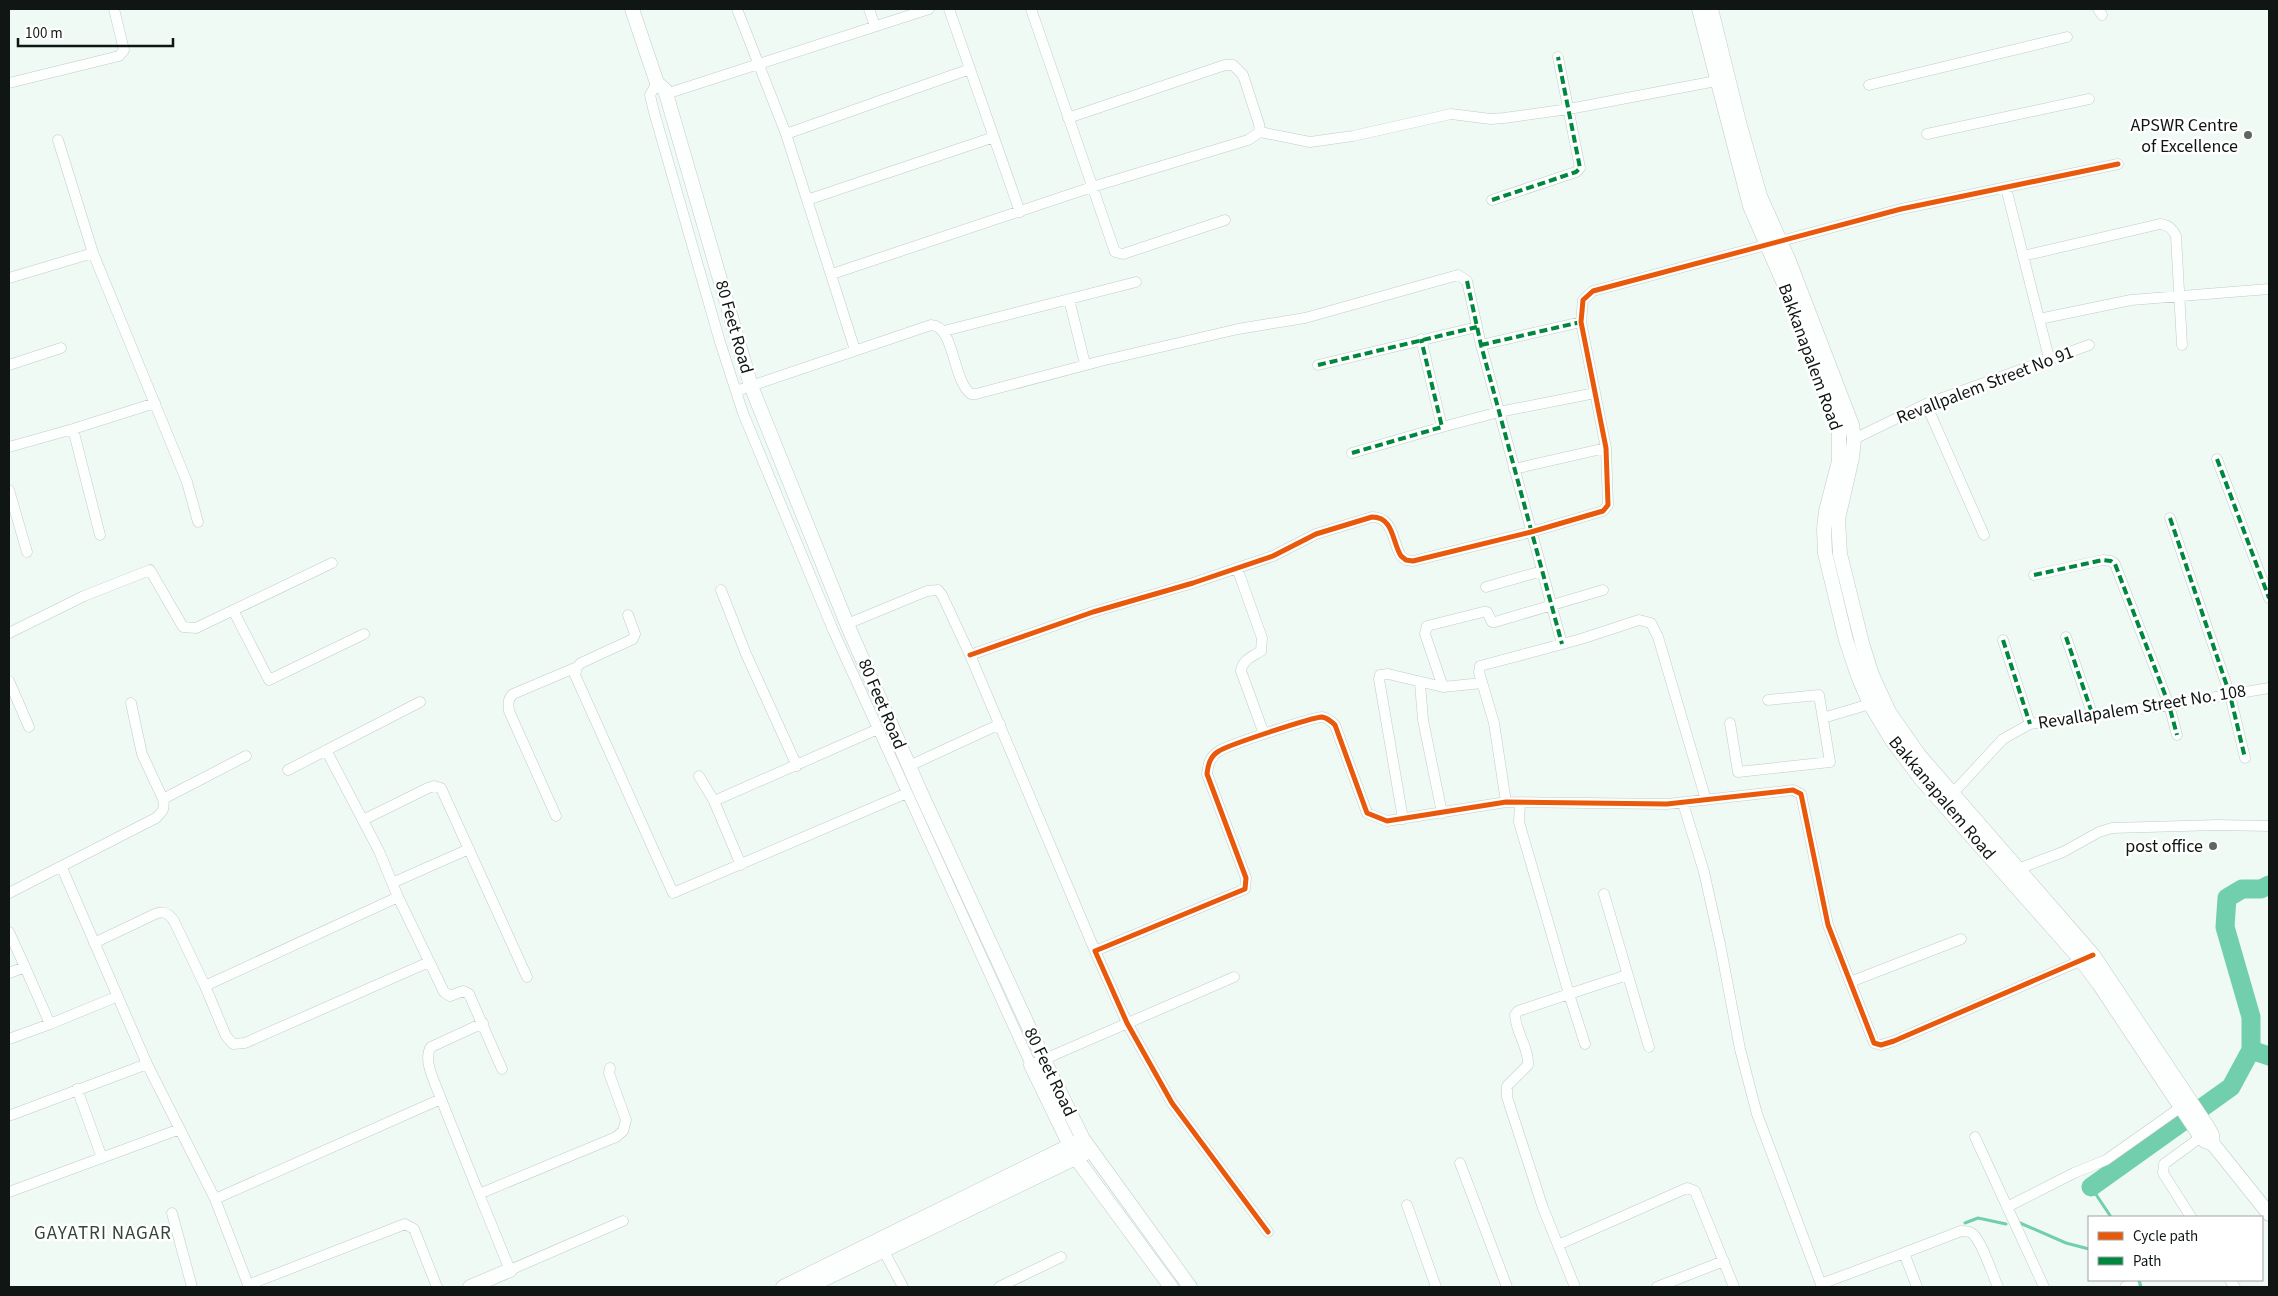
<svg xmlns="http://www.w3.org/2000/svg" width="2278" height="1296" font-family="'Source Sans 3',sans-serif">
  <rect width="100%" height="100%" fill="#effaf5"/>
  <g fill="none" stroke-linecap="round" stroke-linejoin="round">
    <path stroke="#72cfae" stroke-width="3" d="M2091,1187l20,30
      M1965,1223l13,-5 28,6
      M2020,1223l46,20 23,6
      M2139,1280l2,7"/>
    <path stroke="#72cfae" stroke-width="19" d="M2251,1050l18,6
      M2091,1187l140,-100 20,-37v-33l-26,-90 2,-29 15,-9h19l8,-4"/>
    <defs>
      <path id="street" d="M737,9l49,125 69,216
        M869,9l6,17
        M949,9l71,203
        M1031,9l84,243 8,2 102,-34
        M2098,9l4,6
        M9,83l110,-27 5,-6 -10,-41
        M657,83l-7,12 4,17 66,230 23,71 90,217 198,435 203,-88
        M1869,85l198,-48
        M666,94l263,-85
        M1260,132l50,10 43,-6 98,-22 40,5 13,-1 65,-9 147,-28
        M786,134l184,-65
        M1927,134l162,-35
        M58,140l35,113
        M2006,188l43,170
        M807,200l187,-63
        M1492,200l84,-28 4,-4 -22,-111
        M2023,256l137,-32c8,1 12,4 16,12l6,109
        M832,274l260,-87 156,-47 12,-8 -1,-8 -16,-49 -10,-10h-8l-157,53
        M9,278l84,-25 94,229 11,40
        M1069,299l16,65
        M2039,319l92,-19 138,-11
        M944,331l192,-49
        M1481,345l100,-23
        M9,365l52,-17
        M1318,365l159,-38
        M736,391l195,-66c24,1 21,55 40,69h5l125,-33 137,-32 67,-11 153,-43 9,6 14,64 81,299
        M1926,404l58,131
        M1442,427l57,-15 96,-19
        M73,429l27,106
        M1854,439l72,-35 163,-59
        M9,447l64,-18 82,-26
        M1352,453l90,-26 -21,-88
        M2217,459l52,139
        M1514,469l92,-21
        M9,490l18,62
        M2170,518l60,177 15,63
        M1237,568l25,70 -1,13c-9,6 -19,9 -20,20l23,63
        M2034,575l69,-15 8,1 4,3 54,141 8,30
        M1486,587l56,-16
        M721,590l25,64 51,112
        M233,610l36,70 95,-46
        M628,615l7,19 -2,5 -52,24 -4,4 -2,8 98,218 234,-100
        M847,624l80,-33 11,-1 4,5 28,60 125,296
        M9,633l75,-37 66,-26 33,57 13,1 136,-65
        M2066,637l27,79
        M2003,640l27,84
        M970,655l123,-43 100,-29 80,-27 43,-22 56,-17c22,0 20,25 29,39l5,4 7,1 118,-29 72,-21 5,-6 -2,-57 -25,-126 2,-22 10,-9 308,-82 217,-45
        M9,681l20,46
        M1420,683l3,37 19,93
        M1443,687l-18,-53 2,-8 56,-14h4l5,10h3l108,-32
        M1823,718l47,-14
        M1730,723l8,49 92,-10 -11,-67 -51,5
        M909,766l91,-42
        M288,770l132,-68
        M699,776l15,25 27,64
        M1953,793l50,-54 27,-15 139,-19 100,-17
        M163,799l83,-43
        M714,801l164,-72
        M1506,802l-12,-79 -15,-51 1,-6 101,-27 58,-19 12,3 7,14 48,163
        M1520,803l-1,19 50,172 -51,17 -3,4c1,18 14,33 13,50l-21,21v11l36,111 32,79
        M1683,803l21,69 16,72 20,105 17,65 65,173
        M556,816l-47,-105c-1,-8 -1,-12 4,-17l64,-27
        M1403,819l-24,-140 1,-4 8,-1 55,13 39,-4
        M363,820l65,-32 6,-2 7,2 86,189
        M62,868l85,196 68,135 34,88
        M2018,869l45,-17 36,-20 13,-4 106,-3 51,1
        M392,883l77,-34
        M9,893l147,-75c7,-7 9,-9 7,-19l-21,-45 -11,-51
        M1604,894l45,153
        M398,897l46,95 6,4 13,-5 6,3 33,75
        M9,932l16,35
        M94,943l61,-29c9,-4 14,0 19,7l31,65 193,-89 -19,-46 -53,-101
        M9,973l16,-6 25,57 66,-27
        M1850,982l111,-43
        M205,986l21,50 7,8 12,-1 184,-81
        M9,1039l41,-15
        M1585,1044l-16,-50 58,-19
        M77,1089l25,69
        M441,1099l38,95 137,-57 7,-6 3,-11 -17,-47 1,-5
        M11,1115l136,-51
        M1975,1137l69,150
        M1460,1163l47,124
        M9,1192l171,-63
        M479,1194l31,76 113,-49
        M215,1199l226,-100c-5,-15 -19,-39 -10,-52l52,-24
        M1407,1205l29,82
        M2007,1207l67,-34 32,-13 75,-53
        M172,1213l20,74
        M2191,1217l-28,-44 1,-9 37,-27
        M1268,1232l-96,-129 -45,-80 -32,-72 150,-62 1,-11 -39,-104c1,-9 3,-18 12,-23 9,-6 94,-34 103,-34 5,1 9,4 13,8l32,88 20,8 119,-19 161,2 126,-14 8,4 27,131 46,118 7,2 13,-4 193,-83
        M1558,1245l129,-57 8,3 39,96
        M881,1246l22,41
        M1904,1253l57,-22c5,0 9,0 12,3 10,10 19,40 25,53
        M2230,1280l5,7
        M1821,1284l83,-31 13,34
        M248,1285l157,-61 9,5 23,58
        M999,1287l62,-30
        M1657,1287l67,-26
        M2125,1287l8,-3"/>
      <path id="secondary" d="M632,9l25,74 8,7 86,296 96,238 73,167 123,267 40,81 107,148
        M1699,9l51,197 34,78 55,146v31l-13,50 -2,18 1,24 21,87 12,36 12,28 21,35 30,40 160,181 18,24 99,149 7,8 8,3
        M1711,9l29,117 20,70 29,65 63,164 2,14 -2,19 -14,61 2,35 22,89 10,32 17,37 30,43 174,200 114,171 5,9 1,9 56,70
        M1031,1065l45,93 95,129
        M470,1287l40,-17
        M783,1287l300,-148
        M808,1287l282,-136"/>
    </defs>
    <use href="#street" stroke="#c2ccc7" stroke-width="11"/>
    <use href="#secondary" stroke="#c2ccc7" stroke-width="15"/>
    <use href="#street" stroke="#fdfefe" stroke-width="10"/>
    <use href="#secondary" stroke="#fdfefe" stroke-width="14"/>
    <path stroke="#00873e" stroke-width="4" stroke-dasharray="8 4" stroke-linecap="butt" d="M1492,200l84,-28 4,-4 -22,-111
      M1467,281l14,64 81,299
      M1481,345l100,-23
      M1318,365l159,-38
      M1352,453l90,-26 -21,-88
      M2217,459l52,139
      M2170,518l60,177 15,63
      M2034,575l69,-15 8,1 4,3 54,141 8,30
      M2066,637l27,79
      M2003,640l27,84"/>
    <defs>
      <path id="cycleway" d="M970,655l123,-43 100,-29 80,-27 43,-22 56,-17c22,0 20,25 29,39l5,4 7,1 118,-29 72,-21 5,-6 -2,-57 -25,-126 2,-22 10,-9 308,-82 217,-45
        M1268,1232l-96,-129 -45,-80 -32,-72 150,-62 1,-11 -39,-104c1,-9 3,-18 12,-23 9,-6 94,-34 103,-34 5,1 9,4 13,8l32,88 20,8 119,-19 161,2 126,-14 8,4 27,131 46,118 7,2 13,-4 199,-86"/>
    </defs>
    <use href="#cycleway" stroke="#fff" stroke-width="8"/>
    <use href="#cycleway" stroke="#e8590c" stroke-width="5"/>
  </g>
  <g fill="#5d6662" stroke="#fff" stroke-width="2">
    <circle cx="2248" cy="135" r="5"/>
    <circle cx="2213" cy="846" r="5"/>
  </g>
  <g text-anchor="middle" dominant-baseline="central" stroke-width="5" stroke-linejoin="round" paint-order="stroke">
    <g font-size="18" fill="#0f1613" stroke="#fff" text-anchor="end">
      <text x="2238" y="125">APSWR Centre<tspan x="2238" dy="21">of Excellence</tspan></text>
      <text x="2203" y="846">post office</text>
    </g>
    <g font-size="18" fill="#0f1613" stroke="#fff">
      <text transform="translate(734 327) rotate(74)">80 Feet Road</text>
      <text transform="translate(1810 357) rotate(70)">Bakkanapalem Road</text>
      <text transform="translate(1985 385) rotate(-21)">Revallpalem Street No 91</text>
      <text transform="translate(882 704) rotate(67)">80 Feet Road</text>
      <text transform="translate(2142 707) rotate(-9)">Revallapalem Street No. 108</text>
      <text transform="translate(1942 798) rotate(50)">Bakkanapalem Road</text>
      <text transform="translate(1050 1072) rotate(64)">80 Feet Road</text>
    </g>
    <g font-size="19" letter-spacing="1" fill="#34453d" stroke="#fff">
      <text x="103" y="1233">GAYATRI NAGAR</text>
    </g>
  </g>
  <rect width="2278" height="1296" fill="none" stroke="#0f1613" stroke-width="20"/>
  <rect x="2088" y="1216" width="175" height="65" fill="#ffffff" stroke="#9fa2a1"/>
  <rect x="2098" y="1232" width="25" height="8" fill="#e8590c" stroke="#9fa2a1"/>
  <text x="2133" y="1241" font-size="15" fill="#0f1613">Cycle path</text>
  <rect x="2098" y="1257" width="25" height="8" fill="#00873e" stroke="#9fa2a1"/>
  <text x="2133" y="1266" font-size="15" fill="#0f1613">Path</text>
  <path d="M18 38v8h155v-8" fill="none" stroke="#0f1613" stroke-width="2.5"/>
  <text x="25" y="38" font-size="15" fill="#0f1613" stroke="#ffffff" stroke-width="4" paint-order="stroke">100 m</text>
</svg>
